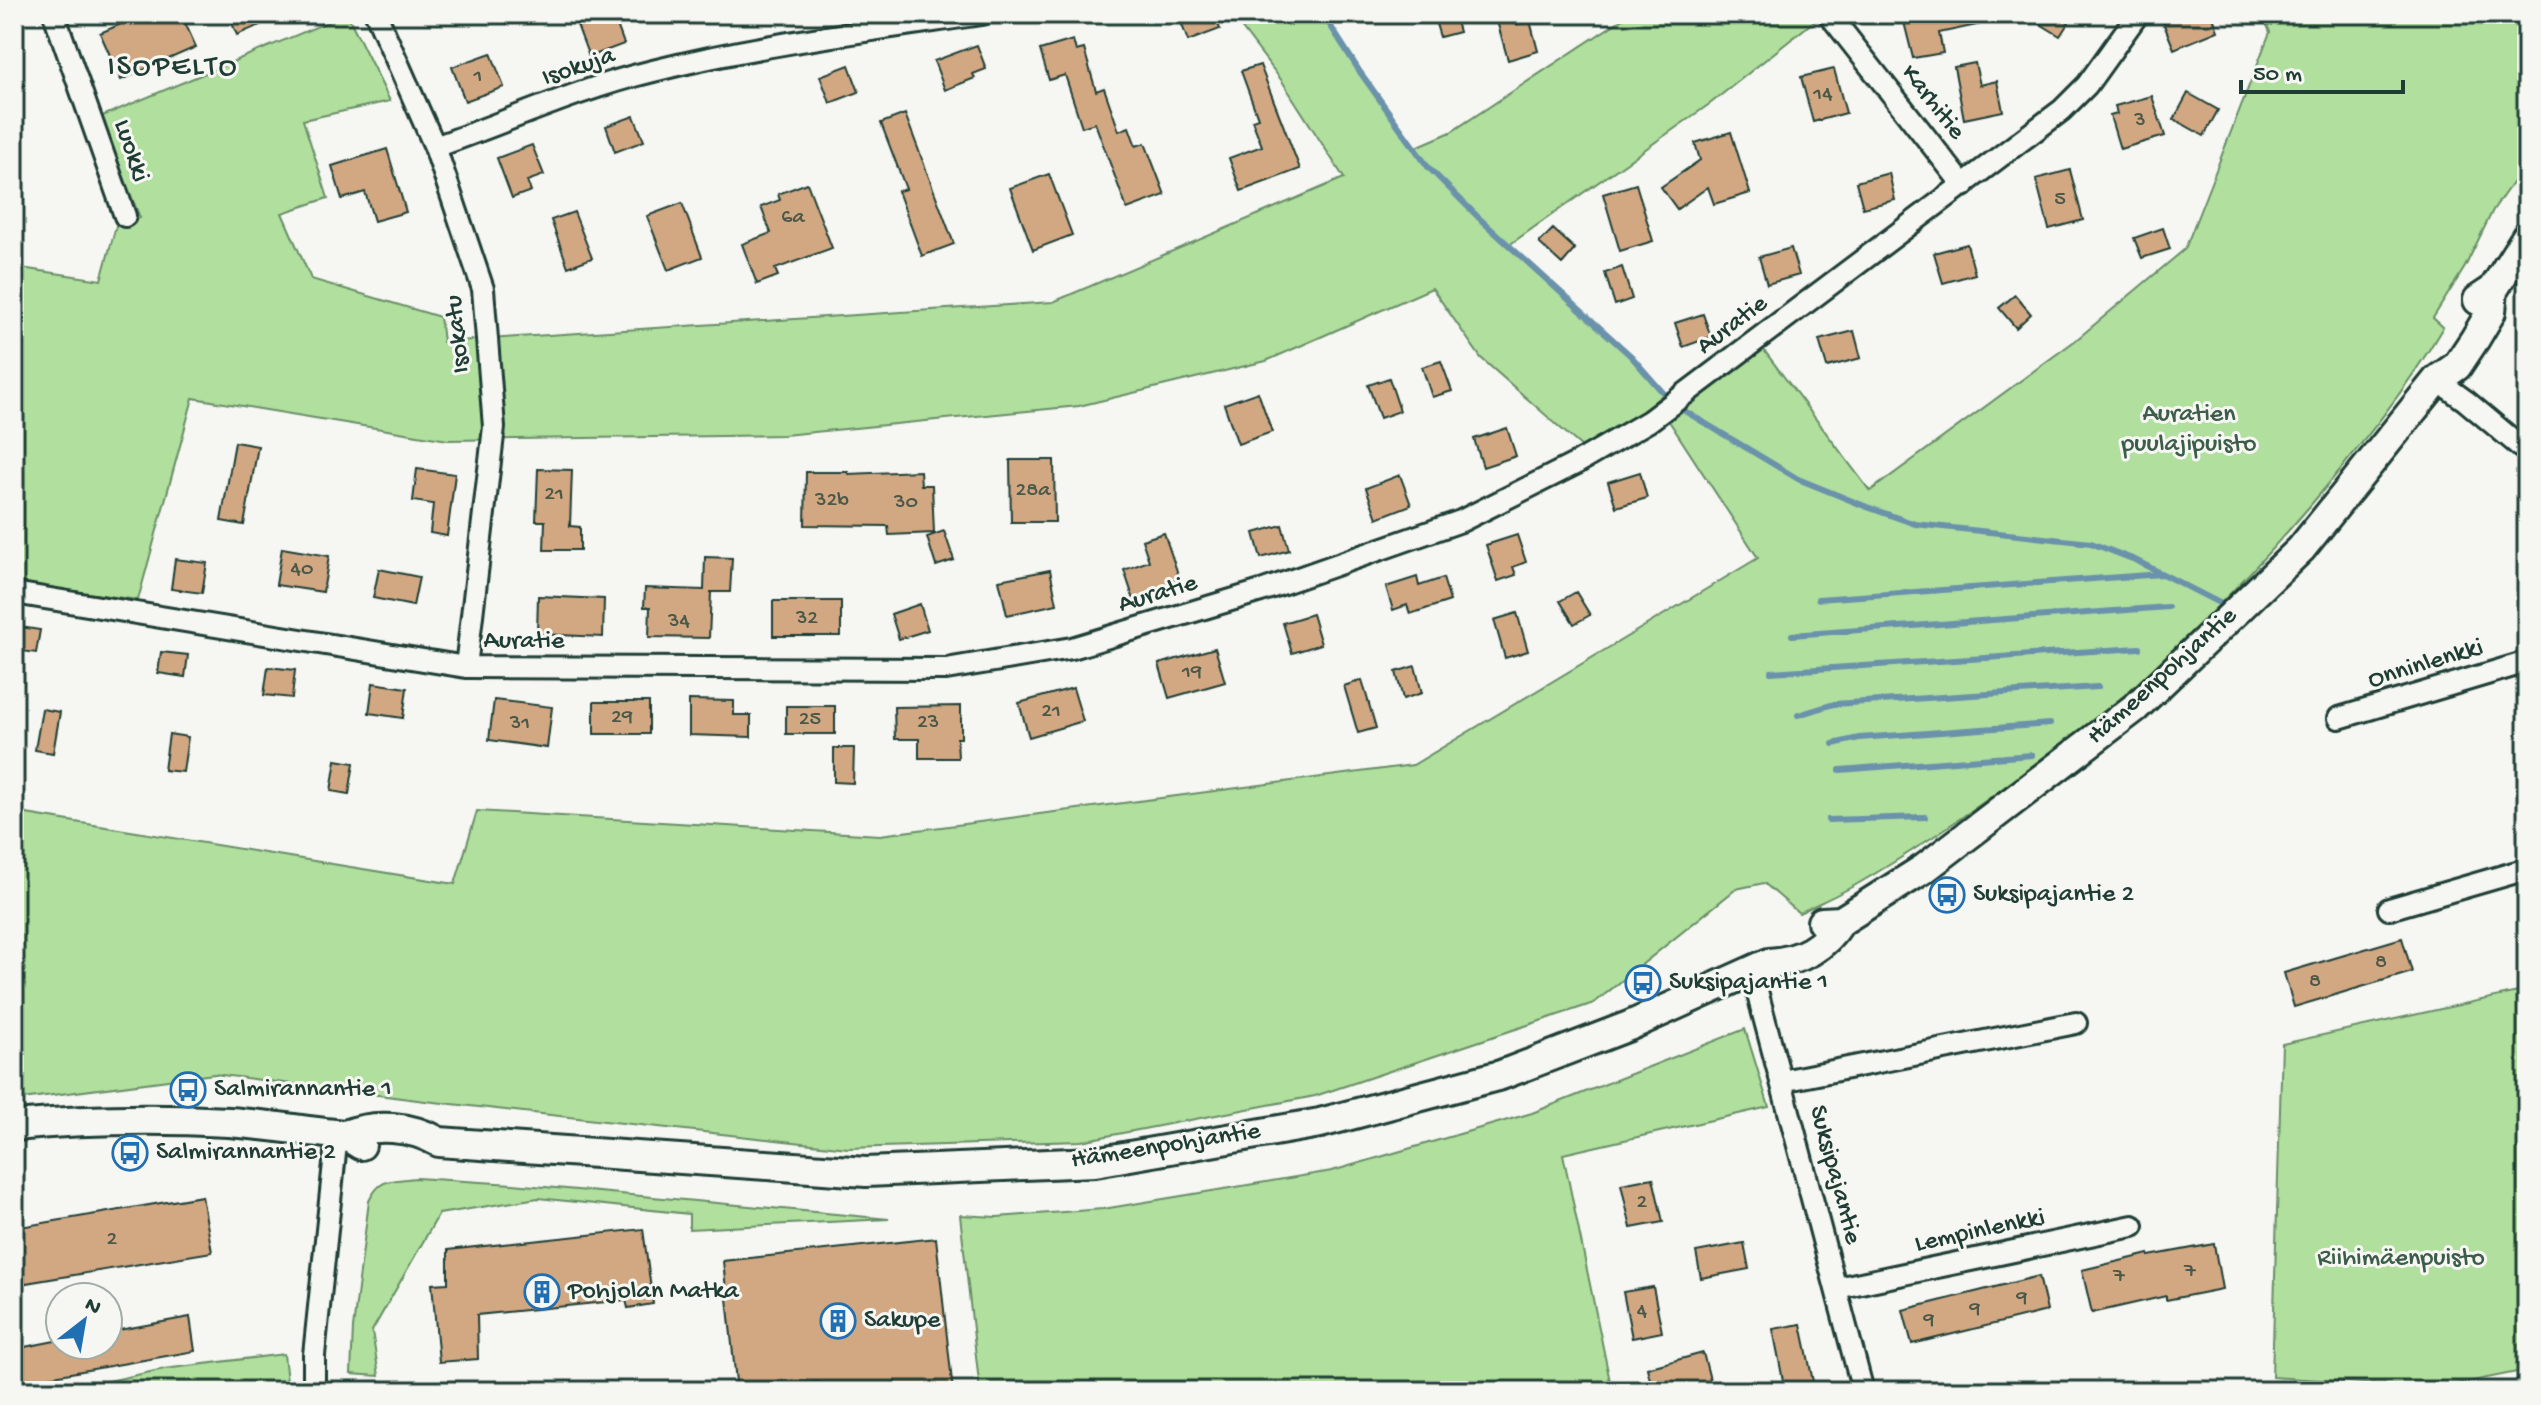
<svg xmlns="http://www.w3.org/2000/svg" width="2541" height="1405" font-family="'Gochi Hand',sans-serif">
  <rect width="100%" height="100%" fill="#f6f6f2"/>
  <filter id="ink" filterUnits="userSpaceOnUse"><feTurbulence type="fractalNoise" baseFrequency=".0125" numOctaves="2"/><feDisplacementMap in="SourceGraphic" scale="16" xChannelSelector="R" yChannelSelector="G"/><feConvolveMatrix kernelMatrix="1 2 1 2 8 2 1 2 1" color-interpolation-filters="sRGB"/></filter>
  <g filter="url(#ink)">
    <path fill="#b1df9d" stroke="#688e68" stroke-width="2" d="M347,14l43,87 -87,19 25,78 -46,15 29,66 129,38 3,25 610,-40 291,-124 -62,-97 -51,-67h92l37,58 54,76 37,-16 179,-118h193l-112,89 -202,142 122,111 33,38 -9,7 8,10 -72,44 -110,-97 -49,-70 -166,73 -187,45 -295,29 -336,5 -255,-42 -55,202 -124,-17v-316l87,13 15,-54 24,-8 -40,-101z
      M2262,14h265v148l-34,48 -28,57 -32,51 10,9c-38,65 -85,122 -134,180 -69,80 -143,155 -224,222 -22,18 -46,34 -69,50 -51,37 -103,73 -157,104 -19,11 -40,20 -60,30l-35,-30 -28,6 -142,114 -279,93 -234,45 -233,7 -423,-47 -211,-27 -200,26v-288l441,72 22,-73 403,24 533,-70 345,-207 -91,-140 96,-69 107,142 206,-151 109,-91 85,-217z
      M2527,990v380l-89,18 -166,-11 10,-333z
      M1745,1029l24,78 -206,47 49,237h-632l-20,-176 37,2 106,-8 229,-38 200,-58z
      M416,1178l97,6 376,35 -200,10v-15l-151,-16 -99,16 -67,117 7,45 -28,-2 2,-46 16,-127c11,-24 23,-20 47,-23z
      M284,1354l4,37h-225l101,-22z"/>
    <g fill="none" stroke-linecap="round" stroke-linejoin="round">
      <path stroke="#6b92aa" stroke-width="6" d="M1323,14l37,58 68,95 53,53 150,136 42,48 125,75 69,28 48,17 176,19 44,17 94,48
        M1818,599l344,-25
        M1792,635l376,-28
        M1771,672l368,-24
        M1798,715l36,-11 264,-17
        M1833,744l26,-6 191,-14
        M1840,770l192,-15
        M1828,820l97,-3"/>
    </g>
    <path fill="#d2a883" stroke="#1f3d34" stroke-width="2" d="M144,14h37l15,33 -75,33 -21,-47z
      M228,14h57l-48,21z
      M597,14h16l11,30 -35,13 -13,-35z
      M1178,14h36l6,15 -32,12z
      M1433,14h21l5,18 -19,5z
      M1495,14h19l3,10 13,-3 8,30 -30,9z
      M1902,14h88l1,8 -52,11 4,20 -30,5z
      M2024,14h50l-14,22z
      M2177,14h35l6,17 -44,18 -12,-29z
      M1073,40l3,11 8,-2 12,42 8,-3 15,43 10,-4 7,19 9,-3 20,52 -38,14 -32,-86 -13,4 -17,-52 -16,5 -9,-30z
      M977,45l9,24 -13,5 2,4 -30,12 -11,-29z
      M491,53l13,34 -39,14 -13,-34z
      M1975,63l5,22 17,-4 6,30 -39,8 -10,-52z
      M849,65l10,27 -29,11 -10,-27z
      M1260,65l40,104 -59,22 -12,-33 33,-12 -10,-26 6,-2 -17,-47z
      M1834,69l12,44 -33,9 -12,-45z
      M2188,93l30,17 -14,26 -30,-17z
      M2152,96l13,40 -45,13 -10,-33 7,-2 -2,-8z
      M905,114l49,130 -32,12 -24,-65 8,-2 -25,-66z
      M634,116l10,25 -29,11 -9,-26z
      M1731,132l19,61 -36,11 -6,-17 -31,22 -16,-22 39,-27 -5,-17z
      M532,145l12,30 -17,6 4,10 -19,7 -15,-40z
      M387,149l19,63 -32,9 -9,-29 -23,7 -10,-33z
      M2070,170l13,50 -34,9 -13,-50z
      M1889,173l6,27 -32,8 -7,-26z
      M1049,174l23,61 -39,15 -23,-62z
      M807,183l25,65 -57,21 3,7 -21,8 -15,-40 29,-11 -10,-26 19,-7 -2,-6z
      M1636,184l17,57 -33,10 -17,-57z
      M682,203l20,54 -34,13 -21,-54z
      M574,212l18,46 -24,9 -17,-47z
      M2163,228l7,21 -28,9 -8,-20z
      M1553,229l22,20 -13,15 -23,-21z
      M1967,244l8,30 -32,9 -9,-30z
      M1791,248l8,27 -32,9 -8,-27z
      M1622,267l10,32 -17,6 -10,-32z
      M2015,295l16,19 -15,14 -17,-20z
      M1703,314l8,23 -28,10 -8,-24z
      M1854,331l7,27 -34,9 -8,-27z
      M1441,361l11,30 -20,6 -10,-30z
      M1389,378l11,33 -20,7 -12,-33z
      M1258,392l14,40 -34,12 -14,-40z
      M1507,428l9,28 -33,11 -9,-28z
      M235,442l23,4 -14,79 -23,-4z
      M1010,460h44l1,62h-44z
      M417,469l38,5 -8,62 -17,-3 3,-29 -20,-3z
      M538,469l34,1 -2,56 10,1v23h-36l1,-29h-9z
      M920,471l1,14h11l2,48 -45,2 -1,-9 -83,-1 1,-53h42v2z
      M1640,472l7,26 -31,9 -8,-25z
      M1400,475l11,30 -34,13 -11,-30z
      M1282,525l7,25 -28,8 -7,-25z
      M944,531l10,29 -18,6 -9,-29z
      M1164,533l16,47 -12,3 2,5 -36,12 -10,-30 25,-9 -7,-21z
      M1517,535l9,27 -13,5 3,8 -18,6 -12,-36z
      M282,548l47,8 -6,36 -47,-7z
      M705,557l27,1 -2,34h-19l-2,46 -60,-1 1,-30h-6l1,-19 59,2z
      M175,559l32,4 -5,30 -31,-4z
      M379,569l40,8 -6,29 -40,-8z
      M1050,570l7,34 -50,11 -8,-35z
      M1417,577l2,9 24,-8 7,23 -40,13 -3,-9 -14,5 -7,-23z
      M1576,592l14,23 -16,9 -14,-23z
      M538,596l66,3 -1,38 -66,-3z
      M773,601h68v35h-68z
      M920,604l8,26 -29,9 -8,-25z
      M1517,613l11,38 -23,7 -11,-38z
      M1312,614l9,30 -29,9 -9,-30z
      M14,626l26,4 -4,23 -22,-3z
      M1215,648l10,34 -56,16 -10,-34z
      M161,652l27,3 -3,22 -27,-4z
      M1415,666l7,27 -19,6 -7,-27z
      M268,667l27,3 -3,28 -28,-3z
      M1362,680l14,48 -18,5 -14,-47z
      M373,683l34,5 -4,30 -34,-5z
      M1073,688l10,33 -54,16 -10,-34z
      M494,700l58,7 -5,41 -58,-8z
      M689,700l45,1v14h17v22l-62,-2z
      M594,702h55v32h-55z
      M786,706h49v28h-49z
      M961,706v32h-4l1,20h-39v-19h-24l-1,-32z
      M42,709l18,3 -7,41 -18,-3z
      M169,734l19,3 -5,35 -19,-2z
      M834,748h20l-1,35 -19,-1z
      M336,760l18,3 -5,31 -18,-3z
      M2402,938l10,34 -118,35 -10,-34z
      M1653,1178l10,44 -32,6 -10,-44z
      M202,1196l10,56 -198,33v-57z
      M643,1229l10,75 -25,4 -2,-8 -149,15 1,44 -39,3 -7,-78 16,-1v-33z
      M936,1238l17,153h-134l-1,-9 -81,9 -14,-130z
      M1744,1243l5,26 -48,9 -5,-26z
      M2214,1244l8,45 -56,11v-4l-74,17 -10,-43 67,-16v2z
      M2039,1276l8,35 -135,33 -9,-34z
      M1653,1287l9,45 -30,6 -9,-46z
      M190,1317l5,34 -181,32v-34l46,-9v5h48v-13z
      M1801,1324l14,67h-30l-12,-62z
      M1703,1353l10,38h-60l-6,-23z"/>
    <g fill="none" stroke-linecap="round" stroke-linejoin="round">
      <defs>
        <path id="street" d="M54,14l71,202
          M376,14l59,133 48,142 11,138 -28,240
          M1829,14l135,172
          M435,147c72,-25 143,-58 218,-76 107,-27 219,-41 329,-57
          M2437,380l29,21 61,51
          M14,593l452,74 480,2 126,-21 189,-57 200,-70 116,-58 72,-42 413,-311 25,-25 51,-71
          M2339,718l188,-56
          M2389,909l138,-40
          M1752,972l111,419
          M1782,1081l294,-58
          M1837,1288l296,-62
          M314,1391v-36l23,-221"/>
        <path id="secondary" d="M2478,300l15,-10 34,-54
          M1822,922l19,-1 84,-53 211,-161 165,-158 136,-169 20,-14 18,-27 16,-27 2,-22
          M14,1126c71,-7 144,-8 215,-4 39,3 78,9 116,13l16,10
          M345,1135c30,-12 66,-9 94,7l427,30 229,-10 225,-39 181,-48 128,-49 140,-63c32,-2 55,-15 72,-42"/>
      </defs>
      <use href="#street" stroke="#1f3d34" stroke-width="26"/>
      <use href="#secondary" stroke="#1f3d34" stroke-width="34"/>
      <use href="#street" stroke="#f6f6f2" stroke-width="20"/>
      <use href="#secondary" stroke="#f6f6f2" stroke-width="28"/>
    </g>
  </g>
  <defs>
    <symbol id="bus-ring" viewBox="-11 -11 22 22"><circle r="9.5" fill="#f6f6f2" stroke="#1f6fb2" stroke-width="1.5"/><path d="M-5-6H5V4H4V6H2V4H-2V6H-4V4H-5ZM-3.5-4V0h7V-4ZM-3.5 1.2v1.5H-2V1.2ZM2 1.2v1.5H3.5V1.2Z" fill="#1f6fb2"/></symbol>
    <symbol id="building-ring" viewBox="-11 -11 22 22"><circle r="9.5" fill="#f6f6f2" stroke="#1f6fb2" stroke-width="1.5"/><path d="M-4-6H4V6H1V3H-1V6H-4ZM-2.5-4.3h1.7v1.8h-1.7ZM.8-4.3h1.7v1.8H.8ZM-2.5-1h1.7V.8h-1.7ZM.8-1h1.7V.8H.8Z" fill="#1f6fb2"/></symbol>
  </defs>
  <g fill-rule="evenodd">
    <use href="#bus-ring" x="1927" y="875" width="40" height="40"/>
    <use href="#bus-ring" x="1623" y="963" width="40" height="40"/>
    <use href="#bus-ring" x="168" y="1070" width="40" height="40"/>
    <use href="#bus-ring" x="110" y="1133" width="40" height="40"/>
    <use href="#building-ring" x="522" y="1272" width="40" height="40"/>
    <use href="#building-ring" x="818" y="1301" width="40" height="40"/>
  </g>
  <g text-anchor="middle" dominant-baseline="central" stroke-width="6" stroke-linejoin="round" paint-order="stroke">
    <g font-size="22" fill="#4c5848">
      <text x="478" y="77">1</text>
      <text x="1823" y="95">14</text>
      <text x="2140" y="121">3</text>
      <text x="2060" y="200">5</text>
      <text x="793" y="218">6a</text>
      <text x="1033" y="491">28a</text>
      <text x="554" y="495">21</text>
      <text x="832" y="501">32b</text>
      <text x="906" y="503">30</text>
      <text x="302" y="570">40</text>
      <text x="807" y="619">32</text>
      <text x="679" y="622">34</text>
      <text x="1192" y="673">19</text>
      <text x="1051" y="712">21</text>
      <text x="622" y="718">29</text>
      <text x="810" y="720">25</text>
      <text x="928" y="723">23</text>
      <text x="520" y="724">31</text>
      <text x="2381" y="963">8</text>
      <text x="2315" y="982">8</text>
      <text x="1642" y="1203">2</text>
      <text x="112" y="1240">2</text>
      <text x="2190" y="1272">7</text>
      <text x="2119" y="1277">7</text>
      <text x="2022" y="1299">9</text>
      <text x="1975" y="1310">9</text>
      <text x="1642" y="1312">4</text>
      <text x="1929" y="1321">9</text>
    </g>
    <g font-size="26" fill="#1f3d34" stroke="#f6f6f2">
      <text transform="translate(579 68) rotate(-19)">Isokuja</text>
      <text transform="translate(1932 103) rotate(52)">Karhitie</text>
      <text transform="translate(130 151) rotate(71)">Luokki</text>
      <text transform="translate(1733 326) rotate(-37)">Auratie</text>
      <text transform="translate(459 334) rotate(-96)">Isokatu</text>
      <text transform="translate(1158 595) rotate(-17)">Auratie</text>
      <text x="524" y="642">Auratie</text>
      <text transform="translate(2426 665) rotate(-17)">Onninlenkki</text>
      <text transform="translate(2163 677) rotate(-42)">Hämeenpohjantie</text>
      <text transform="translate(1166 1147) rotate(-9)">Hämeenpohjantie</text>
      <text transform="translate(1834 1175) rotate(75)">Suksipajantie</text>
      <text transform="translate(1980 1232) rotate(-12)">Lempinlenkki</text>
    </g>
    <g font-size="26" fill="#3c5d49" stroke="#f6f6f2">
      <text x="2189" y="415">Auratien<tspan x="2189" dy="30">puulajipuisto</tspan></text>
      <text x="2401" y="1259">Riihimäenpuisto</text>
    </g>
    <g font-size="26" fill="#1f3d34" stroke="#f6f6f2" text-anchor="start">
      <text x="1973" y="895">Suksipajantie 2</text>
      <text x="1669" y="983">Suksipajantie 1</text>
      <text x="214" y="1090">Salmirannantie 1</text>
      <text x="156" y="1153">Salmirannantie 2</text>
      <text x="568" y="1292">Pohjolan Matka</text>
      <text x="864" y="1321">Sakupe</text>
    </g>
    <g font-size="30" letter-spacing="2" fill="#1f3d34" stroke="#f6f6f2">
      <text x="173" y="68">ISOPELTO</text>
    </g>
  </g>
  <rect width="2541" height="1405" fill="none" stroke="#f6f6f2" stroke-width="48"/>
  <rect x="24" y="24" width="2493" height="1357" fill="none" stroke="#1f3d34" stroke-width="3" filter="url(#ink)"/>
  <g transform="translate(84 1321) rotate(31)"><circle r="38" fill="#f6f6f2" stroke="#a0aca6" stroke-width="2"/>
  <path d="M0-6L14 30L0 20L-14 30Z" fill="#1f6fb2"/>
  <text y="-12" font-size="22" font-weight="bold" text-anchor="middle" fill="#1f3d34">N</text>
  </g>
  <path d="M2241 80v12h162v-12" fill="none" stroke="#1f3d34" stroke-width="4"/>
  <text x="2253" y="80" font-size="24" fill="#1f3d34" stroke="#f6f6f2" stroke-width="6" paint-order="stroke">50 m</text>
</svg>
